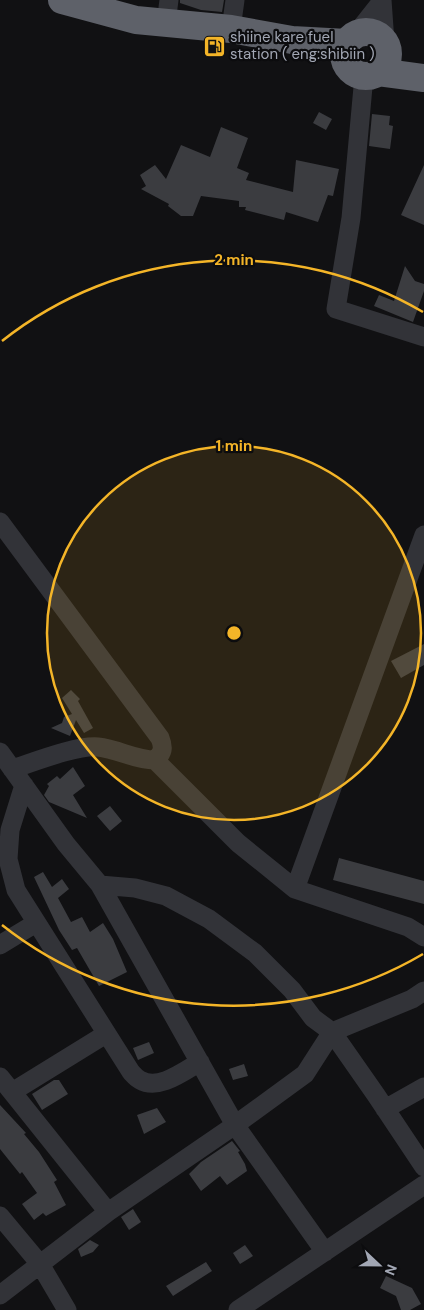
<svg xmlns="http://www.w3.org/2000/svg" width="424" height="1310" font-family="'DM Sans',sans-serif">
  <rect width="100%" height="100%" fill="#111113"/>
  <path fill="#3b3c40" d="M180,0h44l-2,12 -21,-2 -21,-7z
    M319,112l13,7 -6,11 -13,-7z
    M372,114l18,2 -1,9 4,1 -3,23 -21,-3z
    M221,127l27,11 -11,30 12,5 -3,7 47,12 3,-32 43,9 -6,27 -5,-1 -10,27 -32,-10 -2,8 -39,-10 1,-3h-7v-6l-38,-5 -8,20h-12l-13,-10 1,-2 -28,-15 5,-3 -6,-11 15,-10 11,14 15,-34 29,12z
    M424,165v60l-23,-10z
    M405,266l10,15 9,3v7l-11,31 -39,-16 5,-11 15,6z
    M424,644v21l-23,13 -10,-17z
    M71,690l9,9 -2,2 15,27 -9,5 -8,-13 -6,16 -19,-8 11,-5 2,-6 8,-3 -10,-16z
    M73,767l12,19 -12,9 14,23 -38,-16 -5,-7 5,-9 -2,-2 10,-8 3,3z
    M110,806l12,15 -12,10 -13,-15z
    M339,858l85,23v23l-91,-24z
    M43,872l9,15 10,-8 7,10 -11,9 13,24 11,-5 8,15 13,-9 10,16 14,33 -28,14 -22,-38 -5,2 -13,-20 -25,-53z
    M149,1042l5,11 -16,7 -5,-12z
    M244,1064l4,12 -15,4 -4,-11z
    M54,1080h5l9,14 -26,16 -10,-16z
    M0,1105l26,28 -2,1 15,18 18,28 -3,2 12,23 -20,11 -3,-3 -9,7 -12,-16 15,-11 -15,-21 -2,2 -20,-25z
    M157,1108l9,14 -22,12 -7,-19z
    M232,1141l8,10 -2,1 7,12 2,7 -20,14 -7,-9 -19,15 -12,-17 12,-12z
    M133,1209l8,13 -12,8 -8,-13z
    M90,1240l9,5 -6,7 -12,5 -3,-8z
    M245,1245l8,11 -13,8 -7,-11z
    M206,1262l6,9 -39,25 -7,-10z
    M386,1276l26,12 9,16 -11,6h-9l-5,-14 -16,-8z"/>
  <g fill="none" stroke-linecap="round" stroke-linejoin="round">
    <path stroke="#323338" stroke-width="19" d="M382,0l3,42
      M166,23l3,-23
      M231,29l4,-29
      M356,34l26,-33
      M364,76l-13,142 -15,91 88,28
      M0,522l160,216c4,10 3,15 -5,22 -20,0 -37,-11 -57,-13 -21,-2 -64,15 -86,22
      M0,752l66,92 34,41 35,3 31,8 43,23 46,34 37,37 21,28 19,14 44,63 48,72
      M155,760l83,83 57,46 113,38 16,10
      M24,785l-14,45 -2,29 8,31 115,182c2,2 5,6 9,8 19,11 44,-9 60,-18
      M100,885l135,240 90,127
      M295,889l129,-354
      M0,945l36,-22
      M0,1077l108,135
      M12,1092l94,-58
      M385,1109l39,-22
      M0,1216l40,48 27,46
      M0,1295l108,-83 127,-87 70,-51 27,-42 80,-33 12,-8
      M238,1310l186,-125"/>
    <path stroke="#5e6169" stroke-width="28" d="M62,0l74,20 95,9 61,11 55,3
      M344 54a22 22 0 1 1 44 0a22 22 0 1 1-44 0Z
      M378,72l46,6"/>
  </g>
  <circle cx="234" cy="633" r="187" fill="#f4b528" fill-opacity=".12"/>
  <g fill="none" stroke="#f4b528" stroke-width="2.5">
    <circle cx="234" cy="633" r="187"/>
    <path d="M423 954A373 373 0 0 1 2 925M2 341A373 373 0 0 1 423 312"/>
  </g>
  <defs>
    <symbol id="fuel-square" viewBox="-11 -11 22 22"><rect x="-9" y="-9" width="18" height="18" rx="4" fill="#f4b528" stroke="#0c0c0e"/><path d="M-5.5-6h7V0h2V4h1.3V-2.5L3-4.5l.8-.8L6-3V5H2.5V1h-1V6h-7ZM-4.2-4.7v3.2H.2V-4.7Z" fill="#111"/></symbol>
  </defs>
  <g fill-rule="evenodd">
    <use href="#fuel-square" x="202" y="34" width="25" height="25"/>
  </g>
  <g text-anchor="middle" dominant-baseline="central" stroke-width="4.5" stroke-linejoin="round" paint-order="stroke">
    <g font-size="15" fill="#a2a7b4" stroke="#0c0c0e" text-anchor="start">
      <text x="230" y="37">shiine kare fuel<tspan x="230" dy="17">station ( eng:shibiin )</tspan></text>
    </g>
  </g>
  <circle cx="234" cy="633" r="8" fill="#f4b528" stroke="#0c0c0e" stroke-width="2.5"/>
  <g font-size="15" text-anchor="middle" font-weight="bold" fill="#f4b528" stroke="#0c0c0e" stroke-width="4.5" stroke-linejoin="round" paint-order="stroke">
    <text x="234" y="265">2 min</text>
    <text x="234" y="451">1 min</text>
  </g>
  <g transform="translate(379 1265) rotate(112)" stroke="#0c0c0e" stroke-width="4" paint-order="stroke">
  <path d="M0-4L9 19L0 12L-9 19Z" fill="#a2a7b4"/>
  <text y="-8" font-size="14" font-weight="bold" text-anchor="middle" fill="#a2a7b4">N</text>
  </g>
</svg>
